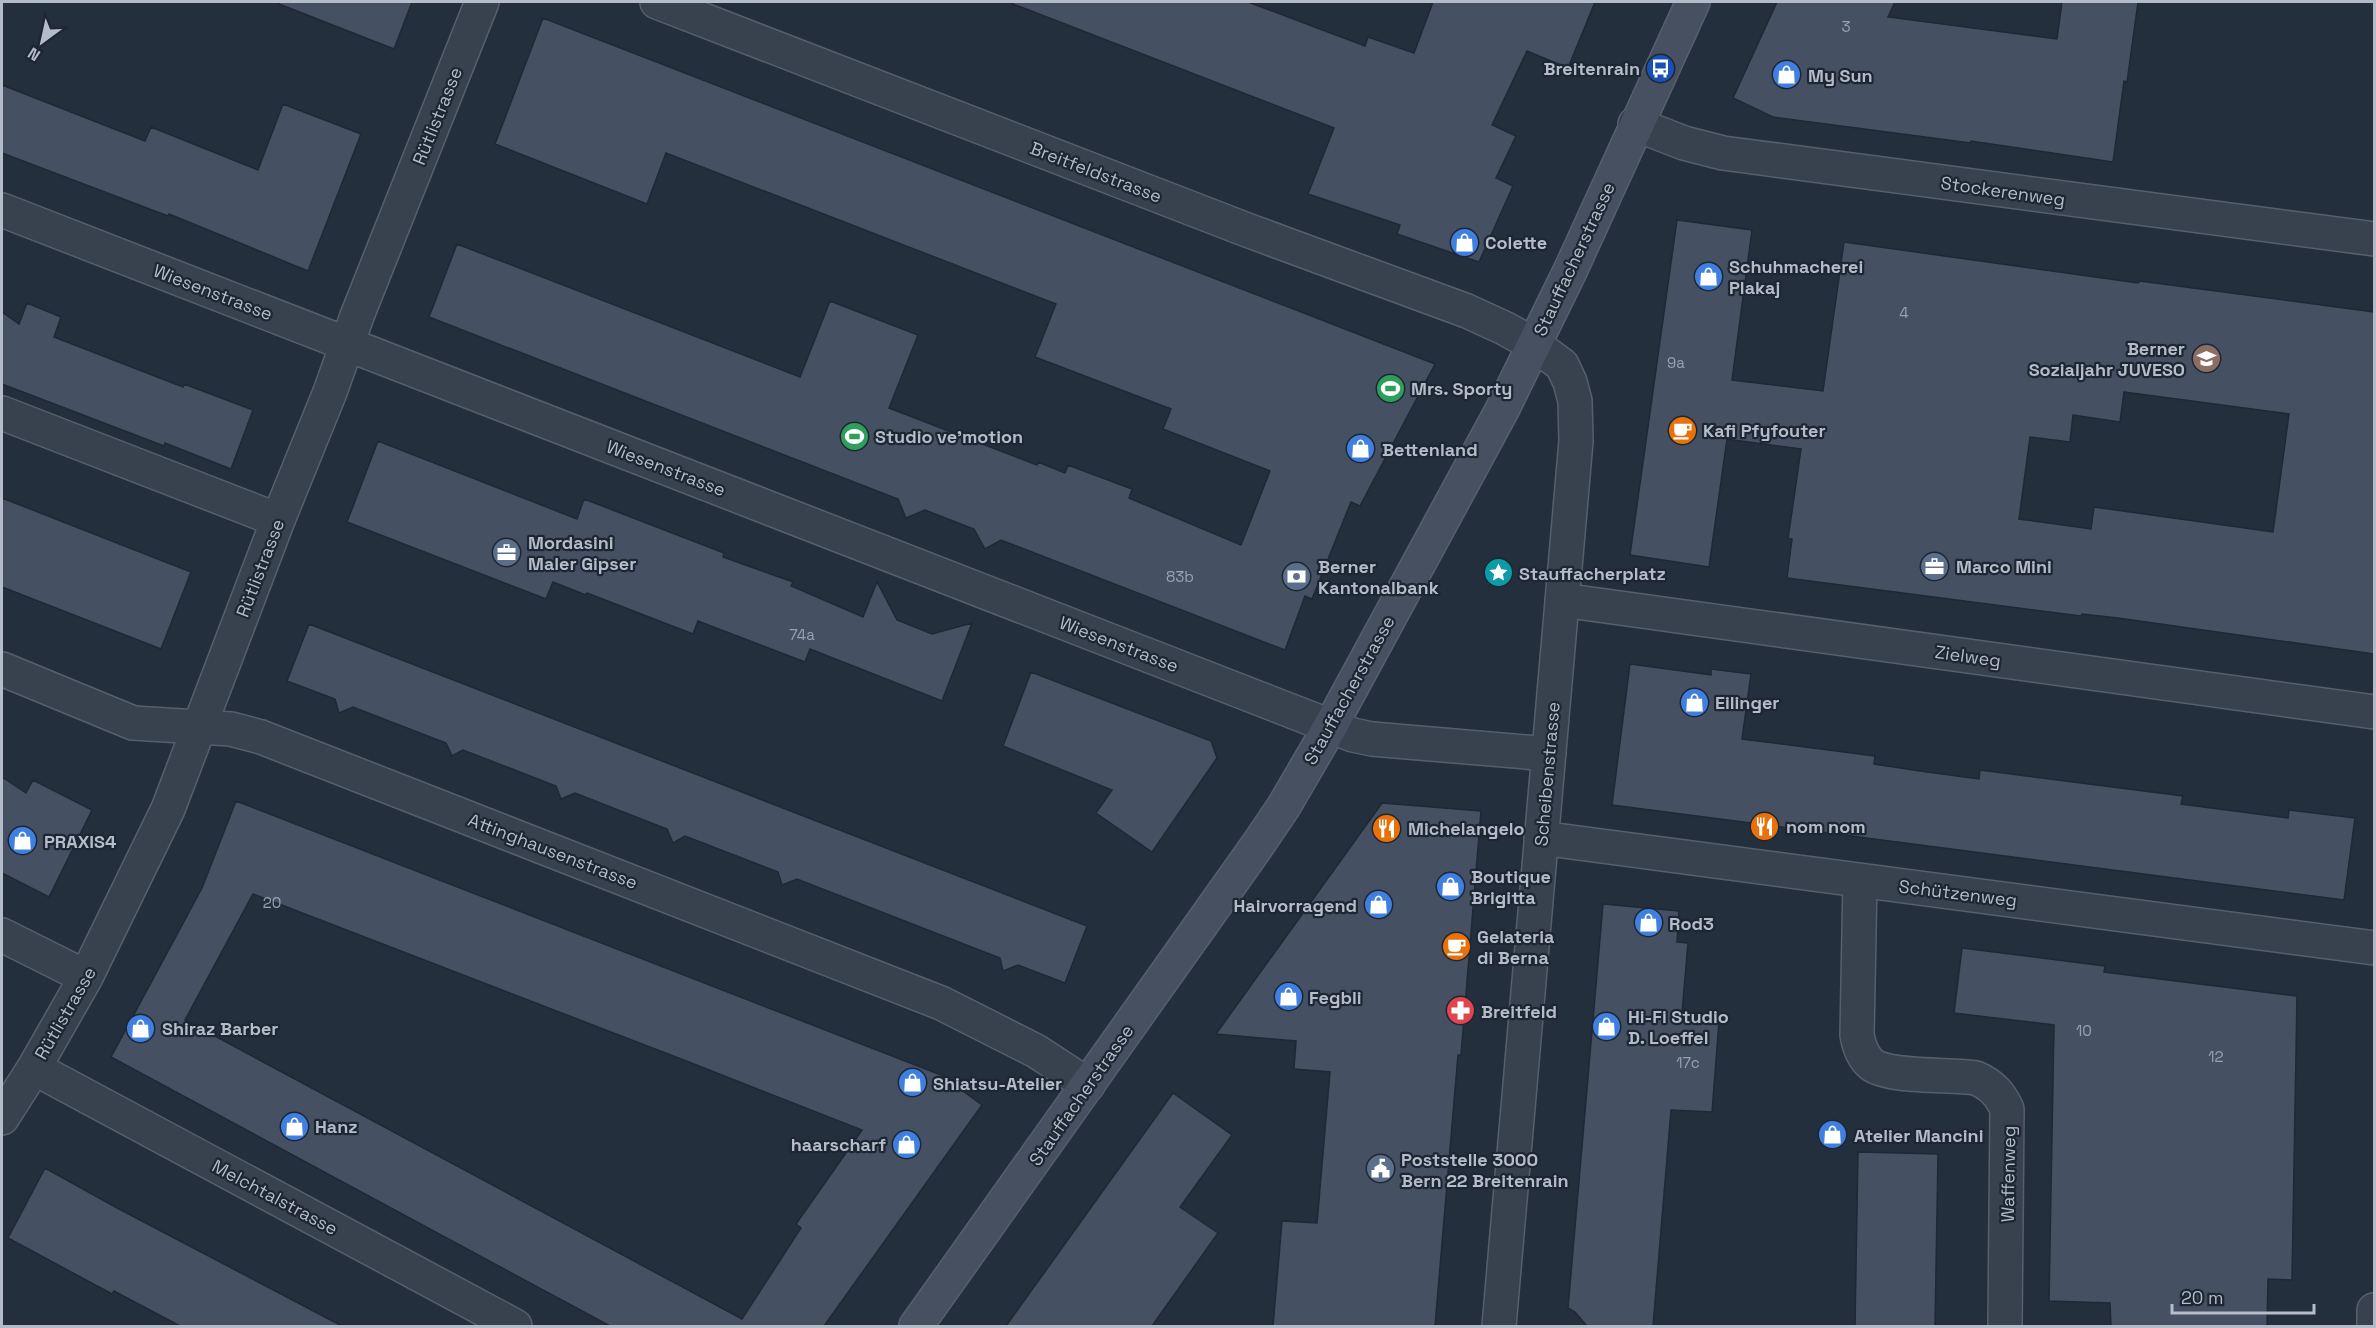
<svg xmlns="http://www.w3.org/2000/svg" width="2376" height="1328" font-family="'Space Grotesk',sans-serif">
  <rect width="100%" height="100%" fill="#242f3e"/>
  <path fill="#455162" stroke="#1f2835" stroke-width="1.5" fill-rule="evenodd" d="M280,2h132l-18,47 -115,-45z
    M1013,2h235l117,44 3,-9 46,16 19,-51h162l-27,66 -41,-17 -35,74 24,11 -20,42 17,8 -34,76 -82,-28 3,-9 -92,-31 26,-66 -321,-124z
    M1777,2h118l-7,15 169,22 5,-37h76l-11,80 -3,-1 -11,81 -142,-21v2l-198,-26 -40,-19z
    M543,18l892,346 -75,142 -9,-4 -39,97 -7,-3 -20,54 -284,-110 -16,9 -11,-20 -49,-19 -19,8 -8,-19 -469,-182 28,-73 343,133 30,-76 88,34 -29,73 148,57 1,-3 27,11 3,-8 64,24 -3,9 112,47 29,-74 -107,-42 8,-20 -136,-52 21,-53 -390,-151 -19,51 -152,-60z
    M2,85l143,56 6,-14 107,43 25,-66 78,30 -53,137 -139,-57 -1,2 -166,-63z
    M1677,220l75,10 -20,150 91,11 21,-149 294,41 2,-2 234,31v342l-256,-36 -36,-4 -1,2 -294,-38 5,-39h-4l13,-90 -74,-10 -18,128 -79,-12zM2124,392l165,22 -16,118 -179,-25 -3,22 -72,-10 11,-82 40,5 3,-27 47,7z
    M27,303l34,14 -7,20 129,50 1,-3 69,26 -22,59 -66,-26 -1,3 -162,-62v-72l17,12z
    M378,441l199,78 7,-20 140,54 -1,4 70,25 -2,4 72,31 14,-35 20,38 35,14 40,-11 -30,78 -132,-52 -5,13 -107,-41 -5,13 -106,-41 -1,2 -33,-13 -7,17 -199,-77z
    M2,498l189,74 -30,77 -159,-62z
    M309,624l778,302 -22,57 -47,-18 -15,6 -3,-13 -203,-79 -15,6 -4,-13 -93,-36 -12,7 -6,-14 -92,-36 -14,6 -5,-13 -93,-36 -11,6 -6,-13 -93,-36 -14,6 -4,-14 -48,-18z
    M1630,664l81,11v-6l40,5 -9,65 133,17 -1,8 53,8 52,7 1,-9 203,26 -2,8 107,14 1,-8 66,8 -11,82 -732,-95z
    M1031,672l180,69 6,17 -65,94 -56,-39 16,-23 -109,-44z
    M2,777l24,16 7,-13 59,30 -43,87 -47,-24z
    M236,801l705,274 41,30 -158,221h-214l-499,-269 91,-169zM253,894l441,170 168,66 -66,94 5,4 -59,91 -557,-299z
    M1382,803l99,8 -20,244h-3l-23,271h-162l9,-105 35,2 13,-151 -36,-3 2,-28 -80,-7z
    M1603,904l76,7 -2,31 11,1 -6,70h7l-1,6 31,3 -7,90 -41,-2 -18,216h-66l-12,-14 -7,-4z
    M1962,948l143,18 -1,6 193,24 -5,284 -24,-1 -1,47h-156l-1,-23 -61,-2 5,-276 -100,-12z
    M1173,1093l59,42 -52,72 38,26 -66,93h-146z
    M1858,1152l80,2 -3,172h-80z
    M45,1168l74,41 223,117h-162l-66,-35 -2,3 -104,-56z"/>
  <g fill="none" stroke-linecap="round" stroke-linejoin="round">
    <defs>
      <path id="street" d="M657,2l590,228 220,81 37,17 31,17 27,20 8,17 5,19 1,40 -77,885
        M1635,124l49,19 39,10 651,86
        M2,210l1351,525 19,4 177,15
        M2,413l276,107
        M1562,600l812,112
        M2,669l131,54 98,6 30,8 680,266 95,48 52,34
        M1541,838l833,110
        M1860,881l-3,154c2,11 5,21 14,29 17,14 80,10 105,14 16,7 24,16 31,31l-2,217
        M2,935l84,42
        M34,1068l481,258
        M2,1118l32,-50 52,-91 82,-168 110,-289 52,-128 27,-76 125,-314
        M2374,1326v-16"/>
      <path id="secondary" d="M916,1326l341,-480 27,-40 46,-79 172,-317 69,-141 122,-267"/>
    </defs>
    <use href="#street" stroke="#565f6c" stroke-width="36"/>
    <use href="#secondary" stroke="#565f6c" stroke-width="36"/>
    <use href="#street" stroke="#38414e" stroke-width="33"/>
    <use href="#secondary" stroke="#465061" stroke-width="33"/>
  </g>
  <defs>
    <symbol id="bus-disc" viewBox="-11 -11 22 22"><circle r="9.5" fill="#1a4fb4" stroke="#1d2633"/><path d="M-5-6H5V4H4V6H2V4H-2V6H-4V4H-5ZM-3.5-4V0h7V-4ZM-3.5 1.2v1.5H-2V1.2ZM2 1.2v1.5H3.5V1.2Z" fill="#fff"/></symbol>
    <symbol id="shop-disc" viewBox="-11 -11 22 22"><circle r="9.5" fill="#3f7fe0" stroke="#1d2633"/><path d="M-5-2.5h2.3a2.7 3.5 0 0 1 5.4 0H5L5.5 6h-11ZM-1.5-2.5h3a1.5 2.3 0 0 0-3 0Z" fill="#fff"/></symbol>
    <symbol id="school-disc" viewBox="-11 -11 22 22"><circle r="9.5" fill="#8d6e63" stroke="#1d2633"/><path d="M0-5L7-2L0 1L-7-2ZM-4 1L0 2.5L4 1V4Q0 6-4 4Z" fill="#fff"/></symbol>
    <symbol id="stadium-disc" viewBox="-11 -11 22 22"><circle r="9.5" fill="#2e9e5b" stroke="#1d2633"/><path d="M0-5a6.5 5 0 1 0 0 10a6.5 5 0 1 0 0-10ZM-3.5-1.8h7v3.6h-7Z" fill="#fff"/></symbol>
    <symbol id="cafe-disc" viewBox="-11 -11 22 22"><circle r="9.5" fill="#e8710a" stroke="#1d2633"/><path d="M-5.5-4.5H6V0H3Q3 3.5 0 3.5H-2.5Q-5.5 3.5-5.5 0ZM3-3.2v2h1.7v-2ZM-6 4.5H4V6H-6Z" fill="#fff"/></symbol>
    <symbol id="office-disc" viewBox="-11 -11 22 22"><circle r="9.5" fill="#5c6f8a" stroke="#1d2633"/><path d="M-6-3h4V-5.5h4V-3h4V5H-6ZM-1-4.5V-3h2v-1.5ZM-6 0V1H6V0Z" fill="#fff"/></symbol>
    <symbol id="sight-disc" viewBox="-11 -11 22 22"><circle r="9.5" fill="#0f9aa8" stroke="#1d2633"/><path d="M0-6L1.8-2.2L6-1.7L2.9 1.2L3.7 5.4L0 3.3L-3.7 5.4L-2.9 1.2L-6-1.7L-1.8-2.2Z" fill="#fff"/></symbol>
    <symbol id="bank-disc" viewBox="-11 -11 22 22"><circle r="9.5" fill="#5c6f8a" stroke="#1d2633"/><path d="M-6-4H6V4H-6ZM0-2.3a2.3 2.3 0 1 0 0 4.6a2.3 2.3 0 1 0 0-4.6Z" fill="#fff"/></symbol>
    <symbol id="restaurant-disc" viewBox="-11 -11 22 22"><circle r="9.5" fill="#e8710a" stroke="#1d2633"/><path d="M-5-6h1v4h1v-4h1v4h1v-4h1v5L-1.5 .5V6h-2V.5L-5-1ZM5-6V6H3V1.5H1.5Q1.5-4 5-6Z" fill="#fff"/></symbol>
    <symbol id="pharmacy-disc" viewBox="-11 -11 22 22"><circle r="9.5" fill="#e0444e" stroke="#1d2633"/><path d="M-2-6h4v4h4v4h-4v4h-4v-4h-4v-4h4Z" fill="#fff"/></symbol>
    <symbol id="civic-disc" viewBox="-11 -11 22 22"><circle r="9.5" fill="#5c6f8a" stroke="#1d2633"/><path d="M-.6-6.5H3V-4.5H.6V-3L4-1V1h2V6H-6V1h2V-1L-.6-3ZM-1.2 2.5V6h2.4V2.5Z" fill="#fff"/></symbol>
  </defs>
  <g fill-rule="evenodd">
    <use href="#bus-disc" x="1644" y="52" width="33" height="33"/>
    <use href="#shop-disc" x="1770" y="58" width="33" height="33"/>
    <use href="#shop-disc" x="1448" y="226" width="33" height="33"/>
    <use href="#shop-disc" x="1692" y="260" width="33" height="33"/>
    <use href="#school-disc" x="2190" y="342" width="33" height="33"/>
    <use href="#stadium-disc" x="1374" y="372" width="33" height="33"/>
    <use href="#cafe-disc" x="1666" y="414" width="33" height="33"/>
    <use href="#stadium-disc" x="838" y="420" width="33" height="33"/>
    <use href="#shop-disc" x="1344" y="432" width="33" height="33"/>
    <use href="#office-disc" x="490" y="536" width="33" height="33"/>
    <use href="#office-disc" x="1918" y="550" width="33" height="33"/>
    <use href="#sight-disc" x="1482" y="556" width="33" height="33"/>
    <use href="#bank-disc" x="1280" y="560" width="33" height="33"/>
    <use href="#shop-disc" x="1678" y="686" width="33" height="33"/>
    <use href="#restaurant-disc" x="1748" y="810" width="33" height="33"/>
    <use href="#restaurant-disc" x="1370" y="812" width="33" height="33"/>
    <use href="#shop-disc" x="6" y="824" width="33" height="33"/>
    <use href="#shop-disc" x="1434" y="870" width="33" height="33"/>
    <use href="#shop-disc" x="1362" y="888" width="33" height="33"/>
    <use href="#shop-disc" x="1632" y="906" width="33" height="33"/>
    <use href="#cafe-disc" x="1440" y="930" width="33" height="33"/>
    <use href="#shop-disc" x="1272" y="980" width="33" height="33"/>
    <use href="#pharmacy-disc" x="1444" y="994" width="33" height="33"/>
    <use href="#shop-disc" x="1590" y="1010" width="33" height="33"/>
    <use href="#shop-disc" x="124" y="1012" width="33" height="33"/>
    <use href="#shop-disc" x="896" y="1066" width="33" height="33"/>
    <use href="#shop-disc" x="278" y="1110" width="33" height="33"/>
    <use href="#shop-disc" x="1816" y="1118" width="33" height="33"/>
    <use href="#shop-disc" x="890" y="1128" width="33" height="33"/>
    <use href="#civic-disc" x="1364" y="1152" width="33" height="33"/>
  </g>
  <g text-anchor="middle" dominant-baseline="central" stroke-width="4.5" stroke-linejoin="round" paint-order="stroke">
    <g font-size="15" fill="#98a1af">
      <text x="1846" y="26">3</text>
      <text x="1904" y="312">4</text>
      <text x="1676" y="362">9a</text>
      <text x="1180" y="576">83b</text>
      <text x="802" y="634">74a</text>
      <text x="272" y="902">20</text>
      <text x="2084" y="1030">10</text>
      <text x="2216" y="1056">12</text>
      <text x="1688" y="1062">17c</text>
    </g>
    <g font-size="18" font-weight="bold" fill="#b4bcc9" stroke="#1d2633" text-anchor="start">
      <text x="1640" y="68" text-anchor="end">Breitenrain</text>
      <text x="1808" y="75">My Sun</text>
      <text x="1485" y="242">Colette</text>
      <text x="1729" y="266">Schuhmacherei<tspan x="1729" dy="21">Plakaj</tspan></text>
      <text x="2185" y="348" text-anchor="end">Berner<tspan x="2185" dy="21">Sozialjahr JUVESO</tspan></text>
      <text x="1411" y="388">Mrs. Sporty</text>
      <text x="1703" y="430">Kafi Pfyfouter</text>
      <text x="875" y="436">Studio ve'motion</text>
      <text x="1382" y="449">Bettenland</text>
      <text x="528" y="542">Mordasini<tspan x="528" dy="21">Maler Gipser</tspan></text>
      <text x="1318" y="566">Berner<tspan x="1318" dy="21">Kantonalbank</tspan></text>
      <text x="1956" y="566">Marco Mini</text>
      <text x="1519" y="573">Stauffacherplatz</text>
      <text x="1715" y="702">Eilinger</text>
      <text x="1786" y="826">nom nom</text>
      <text x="1408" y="828">Michelangelo</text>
      <text x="44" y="841">PRAXIS4</text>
      <text x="1471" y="876">Boutique<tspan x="1471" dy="21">Brigitta</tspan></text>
      <text x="1357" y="905" text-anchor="end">Hairvorragend</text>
      <text x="1669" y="923">Rod3</text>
      <text x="1477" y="936">Gelateria<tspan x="1477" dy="21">di Berna</tspan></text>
      <text x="1309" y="997">Fegbli</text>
      <text x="1481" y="1011">Breitfeld</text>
      <text x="1628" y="1016">Hi-Fi Studio<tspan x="1628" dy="21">D. Loeffel</tspan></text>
      <text x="162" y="1028">Shiraz Barber</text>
      <text x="933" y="1083">Shiatsu-Atelier</text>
      <text x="315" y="1126">Hanz</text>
      <text x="1854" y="1135">Atelier Mancini</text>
      <text x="886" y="1144" text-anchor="end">haarscharf</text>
      <text x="1401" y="1159">Poststelle 3000<tspan x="1401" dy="21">Bern 22 Breitenrain</tspan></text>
    </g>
    <g font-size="18" fill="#b4bcc9" stroke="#1d2633">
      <text transform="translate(437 116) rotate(-68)">Rütlistrasse</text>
      <text transform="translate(1096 172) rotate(21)">Breitfeldstrasse</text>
      <text transform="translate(2003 191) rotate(8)">Stockerenweg</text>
      <text transform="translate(1574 259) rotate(-65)">Stauffacherstrasse</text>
      <text transform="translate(213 292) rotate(21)">Wiesenstrasse</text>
      <text transform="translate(666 468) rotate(21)">Wiesenstrasse</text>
      <text transform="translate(260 568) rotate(-69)">Rütlistrasse</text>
      <text transform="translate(1119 644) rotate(21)">Wiesenstrasse</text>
      <text transform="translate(1968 656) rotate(8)">Zielweg</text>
      <text transform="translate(1349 690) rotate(-61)">Stauffacherstrasse</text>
      <text transform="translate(1547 774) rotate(-85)">Scheibenstrasse</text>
      <text transform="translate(553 851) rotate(21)">Attinghausenstrasse</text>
      <text transform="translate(1958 893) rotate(7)">Schützenweg</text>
      <text transform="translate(65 1013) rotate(-60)">Rütlistrasse</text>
      <text transform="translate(1081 1095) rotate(-55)">Stauffacherstrasse</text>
      <text transform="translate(2008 1174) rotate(-89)">Waffenweg</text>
      <text transform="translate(275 1197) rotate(28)">Melchtalstrasse</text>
    </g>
  </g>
  <rect width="2376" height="1328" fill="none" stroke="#b4bcc9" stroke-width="6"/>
  <g transform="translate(42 42) rotate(213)" stroke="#1d2633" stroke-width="4.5" paint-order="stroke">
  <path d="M0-4.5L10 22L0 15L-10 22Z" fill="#b4bcc9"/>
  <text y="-9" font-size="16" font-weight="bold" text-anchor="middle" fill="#b4bcc9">N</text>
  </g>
  <path d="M2172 1304v9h142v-9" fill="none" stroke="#b4bcc9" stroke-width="3"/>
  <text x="2181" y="1304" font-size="18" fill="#b4bcc9" stroke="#1d2633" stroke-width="4.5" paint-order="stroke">20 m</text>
</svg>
